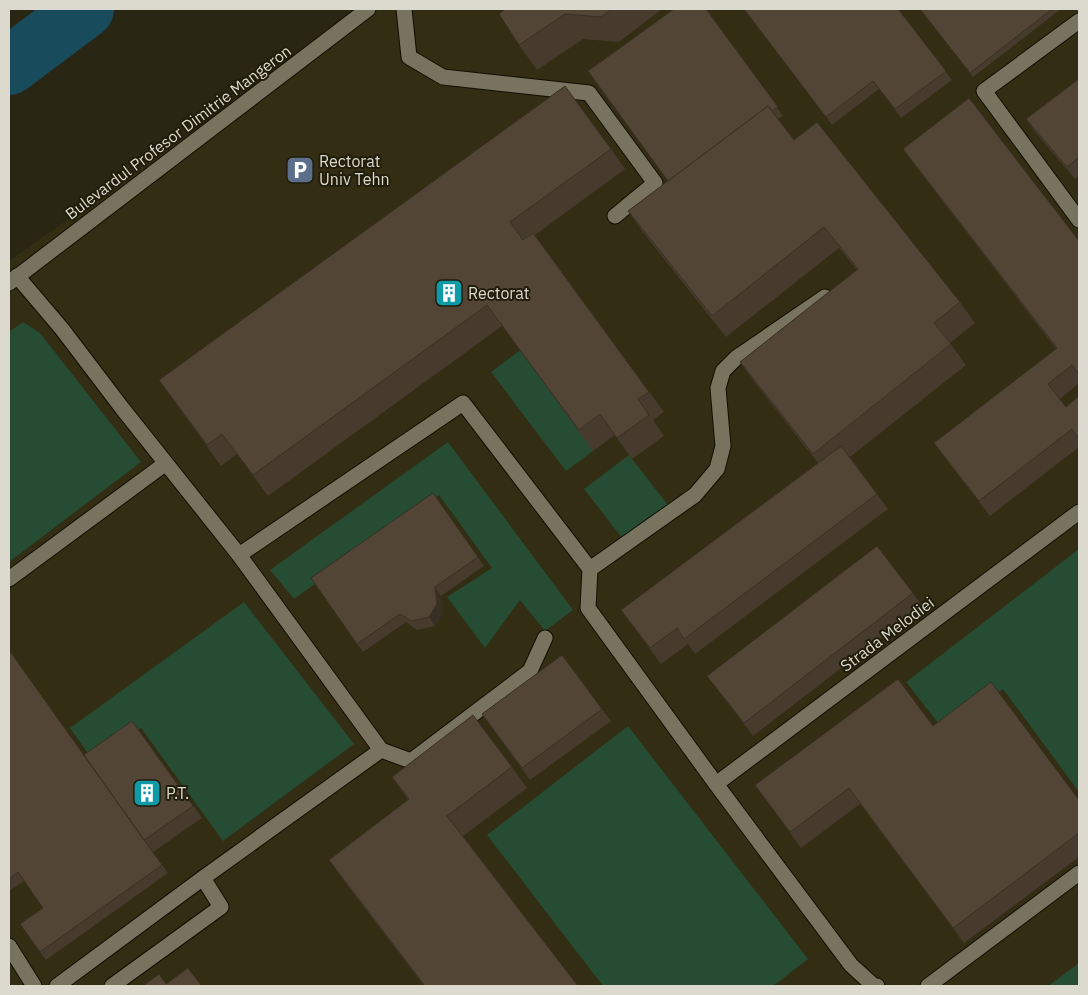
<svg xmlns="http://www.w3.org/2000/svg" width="1088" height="995" font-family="'IBM Plex Sans',sans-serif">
  <rect width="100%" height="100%" fill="#2a2614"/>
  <path fill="#322d13" d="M365,9h714v977h-1070v-725z"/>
  <path fill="#264c34" d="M23,322l17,11 101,129 -132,100v-230z
    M534,340l75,99 -43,32 -75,-99z
    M448,442l125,168 -28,21 -25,-31 -35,48 -38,-51 45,-29 -53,-73 -145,104 -24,-29z
    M629,455l39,50 -45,34 -39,-50z
    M1079,549v243l-76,-103 -57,44 -40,-51z
    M244,602l110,142 -131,97 -82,-113 -47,34 -24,-34z
    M628,726l180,233 -35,27h-170l-116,-151z
    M1079,963v23h-31z"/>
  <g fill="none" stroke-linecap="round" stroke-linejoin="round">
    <path stroke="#184b5c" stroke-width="58" d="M9,66l76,-57"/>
    <defs>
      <path id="service" d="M404,9l5,48 34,20 146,16 66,90 -40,33
        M1079,21l-95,70 95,129
        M17,276l45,53 60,79 117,147 142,195 -178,128 -146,108
        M239,555l224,-152 127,166 -2,39 128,176 135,181 23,21h3
        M590,569l105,-74 22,-26 6,-23 -5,-58 5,-17 13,-13 89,-61
        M9,579l157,-116
        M381,750l30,11 119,-90 15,-33
        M9,946l25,40
        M112,986l109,-79 -18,-29
        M928,986l151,-113"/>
      <path id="minor" d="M716,784l363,-272"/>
      <path id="secondary" d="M9,283l359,-274"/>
    </defs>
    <use href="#service" stroke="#130f01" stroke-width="17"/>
    <use href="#minor" stroke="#130f01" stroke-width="17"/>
    <use href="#secondary" stroke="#130f01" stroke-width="17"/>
    <use href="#service" stroke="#78735f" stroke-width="15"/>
    <use href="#minor" stroke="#78735f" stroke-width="15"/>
    <use href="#secondary" stroke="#78735f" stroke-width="15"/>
  </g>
  <path fill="#473b2e" d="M505,9h157l-43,33 -36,-3 -46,31 -18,-25z
    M706,9l77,107 -5,3 16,21 166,162 15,21 -25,20 16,22 -116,92 38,52 -193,145 -7,-10 -27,20 -40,-54 197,-147 -63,-80 -15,-21 117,-92 -18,-22 -113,89 -84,-106 -14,-20 40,-30z
    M744,9h154l54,71 -51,38 -22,-29 -47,36z
    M920,9h141l-88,68z
    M1079,79v97l-4,3 -40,-47 -9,-13z
    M611,149l14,20 -90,66 129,177 -11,8 11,16 -32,23 -17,-24 -22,16 -91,-125 -234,170 -31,-42 -16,12 -62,-86z
    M903,149l176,92v142l-19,16 6,8 13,-11v51l-89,69 -45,-58 -11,-15 122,-94 -142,-185z
    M433,493l51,73 -43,30 2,17 -8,13 -18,4 -11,-8 -43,30 -52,-74z
    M913,593l9,13 -169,130 -46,-60z
    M9,650l79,112 44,-41 70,97 -49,34 15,21 -122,87 -26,-36 23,-16 -19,-27 -15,10z
    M602,709l9,12 -81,59 -48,-66z
    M933,726l146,74v57l-115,86 -104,-139 -59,44 -46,-63z
    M512,767l15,21 -64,48 115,150h-154l-80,-105 -15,-21 79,-60 -16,-23z"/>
  <path fill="#393025" d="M435,587l6,9 2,17 -8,13 -6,-9z"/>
  <path fill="#524535" stroke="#393025" d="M505,9h107l-11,8 -36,-3 -46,31 -20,-31z
    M674,9h32l72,98 -6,4 -4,-5 -100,75 -80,-110z
    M744,9h154l48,62 -51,38 -22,-28 -47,36z
    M920,9h132l-82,64z
    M1079,79v78l-12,10 -41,-48z
    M565,86l46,63 -101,73 13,18 10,-7 116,159 -11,7 11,16 -32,23 -17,-24 -21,16 -92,-125 -234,170 -31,-41 -15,11 -48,-65z
    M969,98l110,143v133l-7,-9 -24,19 18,23 13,-11v43l-7,-10 -93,72 -45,-58 123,-95 -154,-199z
    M768,106l26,34 23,-18 143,180 -26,21 17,21 -138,110 -73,-92 118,-93 -34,-42 -112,89 -84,-105z
    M841,446l36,48 -193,145 -7,-11 -27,20 -29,-38z
    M433,493l45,64 -43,30 2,17 -8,13 -18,4 -11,-7 -43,30 -46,-66z
    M877,546l36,47 -169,130 -37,-47z
    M9,650l153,215 -122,87 -20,-28 23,-16 -25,-36 -9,7z
    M562,655l40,54 -80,59 -40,-54z
    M898,679l35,47 58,-44 88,118v33l-126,95 -104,-140 -59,44 -35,-47z
    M473,715l39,52 -65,49 131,170h-153l-96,-126 80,-61 -17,-22z
    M132,721l61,85 -49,34 -60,-85z
    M188,968l13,17 -3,1h-55l16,-12 7,10z"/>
  <defs>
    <symbol id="parking-square" viewBox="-11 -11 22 22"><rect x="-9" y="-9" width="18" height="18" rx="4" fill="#5c6f8a" stroke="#211d0b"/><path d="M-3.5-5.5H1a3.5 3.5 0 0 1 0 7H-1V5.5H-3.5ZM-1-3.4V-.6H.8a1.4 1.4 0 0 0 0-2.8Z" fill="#fff"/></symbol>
    <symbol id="building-square" viewBox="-11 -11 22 22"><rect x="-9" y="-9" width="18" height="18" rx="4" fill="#0f9aa8" stroke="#211d0b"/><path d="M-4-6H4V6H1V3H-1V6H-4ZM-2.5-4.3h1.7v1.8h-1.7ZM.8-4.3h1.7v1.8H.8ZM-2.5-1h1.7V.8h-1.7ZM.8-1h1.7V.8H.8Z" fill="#fff"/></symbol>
  </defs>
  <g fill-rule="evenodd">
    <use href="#parking-square" x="284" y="154" width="32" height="32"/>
    <use href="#building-square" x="433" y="277" width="32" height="32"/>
    <use href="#building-square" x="131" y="777" width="32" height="32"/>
  </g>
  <g text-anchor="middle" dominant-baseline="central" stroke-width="4" stroke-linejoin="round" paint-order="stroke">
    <g font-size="16" fill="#dcd9ce" stroke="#211d0b">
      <text transform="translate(178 132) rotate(-37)">Bulevardul Profesor Dimitrie Mangeron</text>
      <text transform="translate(887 634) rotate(-37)">Strada Melodiei</text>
    </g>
    <g font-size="16" fill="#dcd9ce" stroke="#211d0b" text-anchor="start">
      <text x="319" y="161">Rectorat<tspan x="319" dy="18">Univ Tehn</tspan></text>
      <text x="468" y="293">Rectorat</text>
      <text x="166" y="793">P.T.</text>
    </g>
  </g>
  <rect width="1088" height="995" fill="none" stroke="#dcd9ce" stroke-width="20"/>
</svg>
